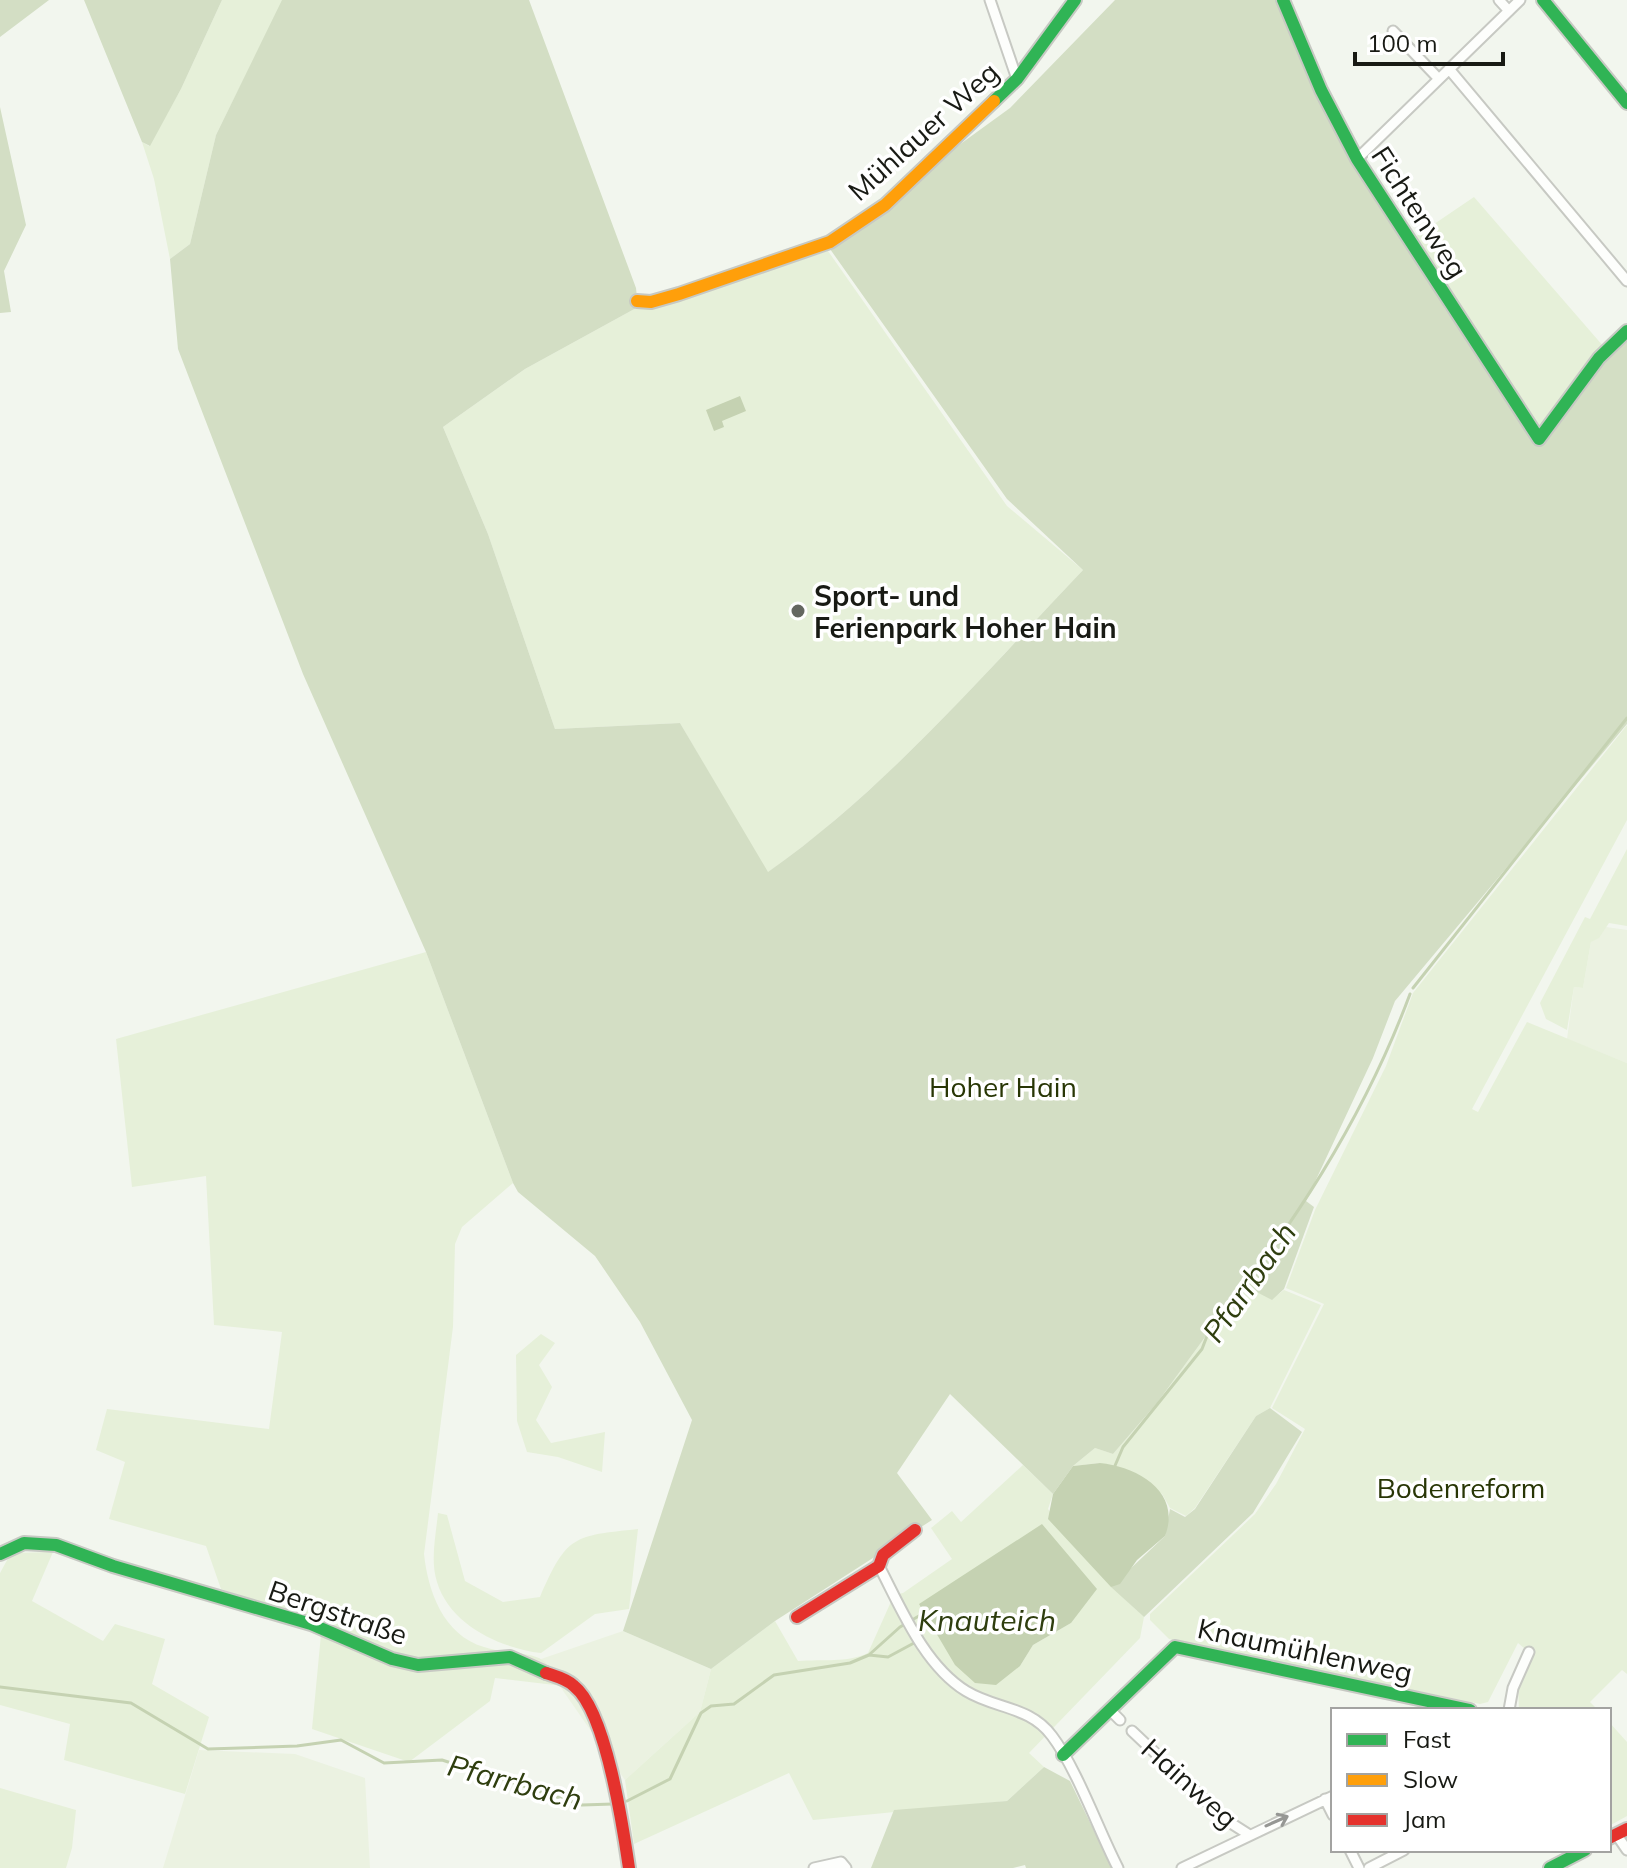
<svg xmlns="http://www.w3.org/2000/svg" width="1627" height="1868" font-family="Mulish,sans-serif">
  <rect width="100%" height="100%" fill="#f2f6ee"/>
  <path fill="#ebf2e1" d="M1606,927l21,3v133l-60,-24 7,-52 9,1 8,-46z
    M623,1631l88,38 -11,43 -75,68 -84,-121z
    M199,1750l96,4 70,24 5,90h-207z"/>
  <path fill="#e6f0d9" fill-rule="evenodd" d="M222,0h61l-67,135 -26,109 -20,15 -16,-80 -12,-37 7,4 32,-57z
    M1474,197l130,150 -59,72 -7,14 -126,-194z
    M828,251l179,255 76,64c-100,105 -197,219 -316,303l-87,-150 -125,6 -67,-195 -45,-107 82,-58 113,-62 16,2z
    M1627,725v95l-155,289 6,3 49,-90 100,41v611l-5,-4 -32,32 8,8h-79l-1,-24 14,-31 -14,-12 -30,59 -8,2 -311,-65 -19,-19v-6l105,-100 21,-30 29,-55 -33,-21 52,-104 -38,-16 29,-78 71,-144 27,-73z
    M1627,849v77l-18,-3 -10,15 -8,4 -8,46 -9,-1 -7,43 -21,-11 -6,-16 45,-86 5,2z
    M426,952l87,231 -51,44 -7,17 -2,83 -29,227c4,37 19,81 60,93 17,6 38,4 55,11 9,4 18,20 24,28l-68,-8 -5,23 -81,61 -97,-33 10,-105 -101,-35 -15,-43 -97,-27 16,-57 -29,-12 11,-41 162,20 13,-97 -68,-7 -8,-149 -74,11 -16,-148z
    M1243,1285l29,14 12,-9 37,15 -51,103 -14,8 -61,92 -9,8 -16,-8 -8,-14 -62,-31 -27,3 22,-18 18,6 44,-51z
    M541,1334l14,9 -16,22 13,22 -16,33 15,23 54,-11 -3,40 -44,-15 -31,-5 -10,-31 -1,-66z
    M1023,1465l30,29 -5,15c29,41 59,75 96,108l-4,21 -111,115 15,14 -37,34 -194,19 -24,-47 -155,71 -9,-64 75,-68 11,-43 64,-48 23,40c24,-2 49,2 70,-8l26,-58 9,-2 49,-34 -21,-31 21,-17 9,11zM1042,1524l29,99 -38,22 -13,21z
    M438,1513l9,2 18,66 38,21 37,-5c27,-62 33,-61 98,-68l-9,80 -34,5 -54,39c-41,-5 -91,-28 -104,-71 -7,-21 -1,-48 1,-69z
    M53,1552l-21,49 71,40 12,-17 50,15 -13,45 57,33 -24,77 -121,-34 6,-36 -70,-19v-132l11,-20z
    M1609,1722l18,20v74l-18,10z
    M0,1788l76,22 -4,38 -6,20h-66z"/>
  <path fill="#d3dec4" d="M0,0h49l-49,37z
    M84,0h138l-41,89 -31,57 -8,-4z
    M282,0h247l107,288 2,19 -113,62 -82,58 45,107 67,195 125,-6 88,149c118,-83 215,-197 315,-302l-76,-71 -177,-250 78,-67 102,-74 105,-108h167l14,36 149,273 93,129 89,-105v391l-232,277 -22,57 -67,143 8,6 -30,82 -12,11 -29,-15 -86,118 -44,51 -18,-6 -22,18 -20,28 -103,-100 -53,79 35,47 -157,101 -64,48 -88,-38 69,-211 -52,-98 -45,-66 -77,-64 -5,-9 -87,-231 -123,-278 -125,-325 -8,-90 20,-15 26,-109z
    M0,107l26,118 -22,46 7,41 -11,1z
    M1270,1408l32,24 -49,81 -109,104 -33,-30 54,-51 5,-27 15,8 10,-8 61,-93z
    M1044,1767l26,14 42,87h-86l-1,-3 -12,3h-142l23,-58 113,-9z"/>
  <path fill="#c5d2b2" d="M740,396l6,15 -24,10 2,6 -10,4 -8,-21z
    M1100,1463c38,4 82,29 65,73l-28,24 -17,24 -9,3 -63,-68 5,-25 20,-28z
    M1042,1524l55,65 -26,34 -38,22 -13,21 -24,19 -21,-2 -20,-18 -36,-61z"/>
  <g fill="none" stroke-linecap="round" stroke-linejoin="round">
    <path stroke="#c5d2b2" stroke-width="3" d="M1413,988l214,-270
      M1114,1468l9,-21 79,-98 5,-13c84,-108 155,-213 203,-342
      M870,1654l30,-27 24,-14
      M0,1687l131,16 77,46 89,-3 44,-6 43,23 58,-3 140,45 31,-1
      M627,1801l43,-22 31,-66 10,-7 23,-2 40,-29 76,-12 19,-8 19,2 26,-14"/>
    <defs>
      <path id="street" d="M990,0l27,79
        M1499,0l10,11
        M1393,31l45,47
        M1449,69l178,212
        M1357,159l163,-159
        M879,1566c22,42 45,99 87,125 29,18 64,15 86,45 25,33 46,93 66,132
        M1110,1710l10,10
        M1509,1710l4,-22 16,-36
        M1132,1731l94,89 22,14
        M1325,1799l8,16
        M1616,1834l11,16
        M1350,1850l9,18
        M814,1868l27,-6 5,6
        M1182,1868l151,-72
        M1369,1868l35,-18"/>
      <path id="fast" d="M1283,0l38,90 36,69 182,280 60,-81 28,-27
        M1543,0l84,103
        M994,101l23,-22 58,-79
        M0,1554l24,-11 32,2 57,21 198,58 81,35 26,6 92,-8 36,16
        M1063,1755l112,-108 295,63
        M1550,1868l35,-18"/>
      <path id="slow" d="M637,301l14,1 28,-8 151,-52 55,-37 109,-104"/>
      <path id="jam" d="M797,1617l82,-51 4,-11 32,-25
        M546,1673c9,3 21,6 28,13 32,25 49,141 55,182
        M1609,1838l18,-9"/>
    </defs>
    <use href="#street" stroke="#c7c9c3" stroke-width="13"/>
    <use href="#fast" stroke="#c7c9c3" stroke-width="16"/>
    <use href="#slow" stroke="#c7c9c3" stroke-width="16"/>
    <use href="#jam" stroke="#c7c9c3" stroke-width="16"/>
    <use href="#street" stroke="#fdfefc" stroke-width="9"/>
    <use href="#fast" stroke="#30b455" stroke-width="12"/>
    <use href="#slow" stroke="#ff9f0a" stroke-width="12"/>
    <use href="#jam" stroke="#e5322d" stroke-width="12"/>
  </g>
  <defs><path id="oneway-shaft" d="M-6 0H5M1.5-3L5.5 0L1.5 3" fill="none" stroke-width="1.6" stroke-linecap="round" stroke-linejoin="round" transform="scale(2)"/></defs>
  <use stroke="#969794" href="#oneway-shaft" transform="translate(1277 1821) rotate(-24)"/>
  <circle fill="#646760" stroke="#fff" stroke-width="3" cx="798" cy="611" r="8"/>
  <g text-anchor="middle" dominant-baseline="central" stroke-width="7" stroke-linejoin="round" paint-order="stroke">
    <g font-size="28" fill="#181a14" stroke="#fff">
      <text transform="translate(923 131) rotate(-42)">Mühlauer Weg</text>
      <text transform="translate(1420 212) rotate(57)">Fichtenweg</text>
      <text transform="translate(338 1612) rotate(19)">Bergstraße</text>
      <text transform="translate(1305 1650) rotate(12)">Knaumühlenweg</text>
      <text transform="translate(1190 1783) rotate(42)">Hainweg</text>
    </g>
    <g font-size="28" font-weight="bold" fill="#181a14" stroke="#fff" text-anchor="start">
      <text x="814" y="595">Sport- und<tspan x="814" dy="32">Ferienpark Hoher Hain</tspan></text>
    </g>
    <g font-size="28" fill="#283605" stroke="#fff">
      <text x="1003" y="1086">Hoher Hain</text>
      <text x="1461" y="1487">Bodenreform</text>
    </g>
    <g font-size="30" font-style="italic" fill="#2f3e0f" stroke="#fff">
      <text transform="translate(1249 1282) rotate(-55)">Pfarrbach</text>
      <text x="987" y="1620">Knauteich</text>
      <text transform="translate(515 1782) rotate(15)">Pfarrbach</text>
    </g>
  </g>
  <rect x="1331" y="1708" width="280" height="144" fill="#ffffff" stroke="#a3a3a1" stroke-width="2"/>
  <rect x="1347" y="1734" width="40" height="12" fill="#30b455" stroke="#a3a3a1" stroke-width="2"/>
  <text x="1403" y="1748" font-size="24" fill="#181a14">Fast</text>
  <rect x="1347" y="1774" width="40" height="12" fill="#ff9f0a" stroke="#a3a3a1" stroke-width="2"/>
  <text x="1403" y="1788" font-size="24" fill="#181a14">Slow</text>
  <rect x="1347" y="1814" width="40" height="12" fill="#e5322d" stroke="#a3a3a1" stroke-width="2"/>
  <text x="1403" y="1828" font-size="24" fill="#181a14">Jam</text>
  <path d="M1355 52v12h148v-12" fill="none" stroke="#181a14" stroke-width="4"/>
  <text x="1367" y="52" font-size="24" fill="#181a14" stroke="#ffffff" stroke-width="6" paint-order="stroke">100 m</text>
</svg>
